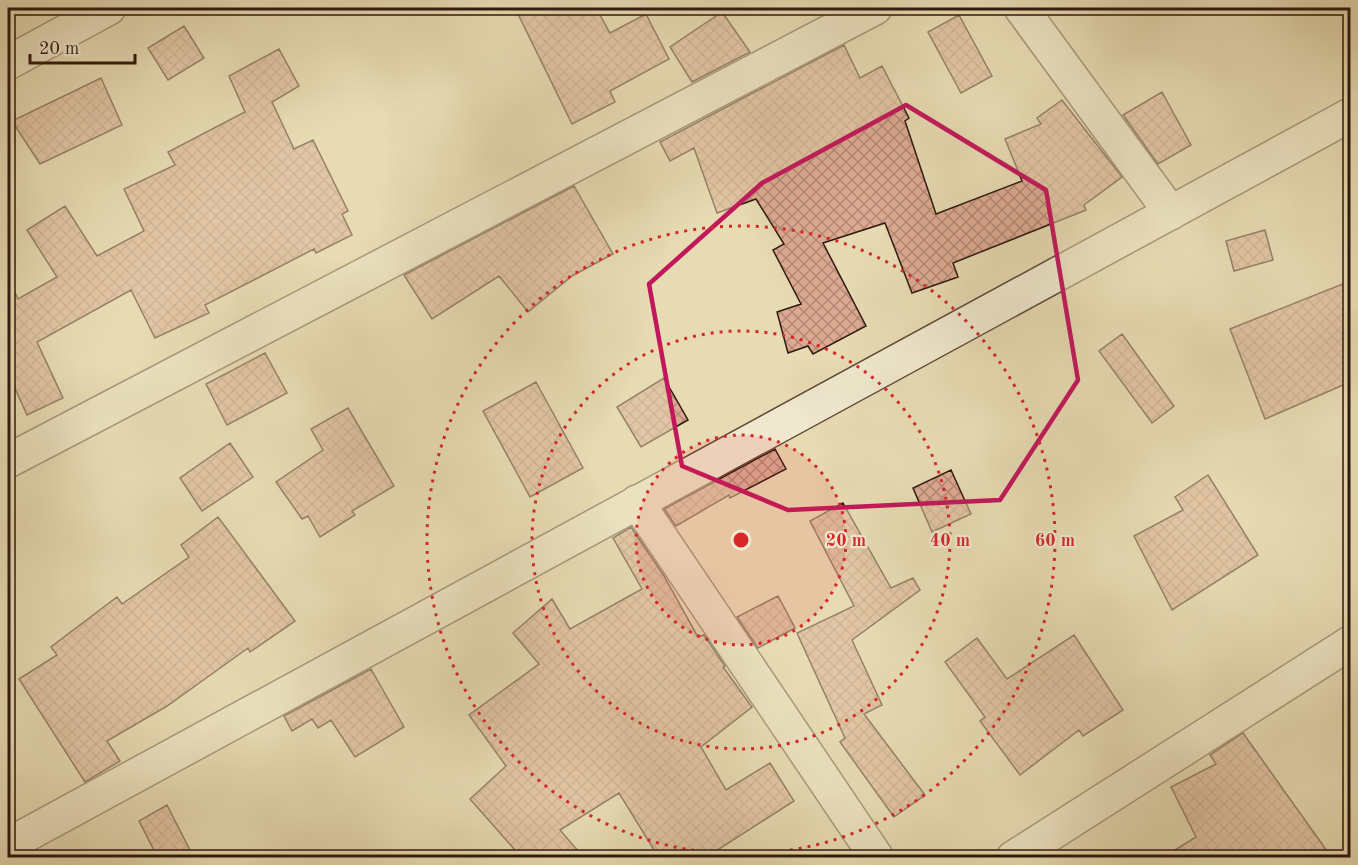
<svg xmlns="http://www.w3.org/2000/svg" width="1358" height="865" font-family="'Old Standard TT',serif">
  <defs>
    <pattern id="building-cross-hatch" width="8" height="8" patternUnits="userSpaceOnUse" patternTransform="scale(1.5)"><rect width="8" height="8" fill="#dcaa92"/><path d="M0 0l8 8M0 8l8-8" fill="none" stroke="#b38976"/></pattern>
  </defs>
  <rect width="100%" height="100%" fill="#e7dbb3"/>
  <filter id="stains"><feTurbulence type="fractalNoise" baseFrequency=".00333" numOctaves="4"/><feColorMatrix values="0 0 0 0 .2 0 0 0 0 .09 0 0 0 0 .02 0 0 0 .5 -.17"/></filter>
  <radialGradient id="worn" r=".72"><stop offset=".6" stop-color="#630" stop-opacity="0"/><stop offset="1" stop-color="#630" stop-opacity=".3"/></radialGradient>
  <path fill="url(#building-cross-hatch)" stroke="#2f180e" stroke-width="1.5" d="M515,8h81l14,25 36,-19 23,45 -59,32 5,11 -43,22z
    M722,12l28,40 -58,30 -22,-35z
    M959,15l33,61 -31,17 -33,-61z
    M184,26l20,32 -36,22 -20,-32z
    M844,45l16,33 22,-12 27,52 -4,3 31,93 86,-33 -17,-42 36,-15 -4,-6 25,-18 60,77 -38,28 2,5 -133,53 5,14 -46,16 -27,-70 -62,20 43,83 -53,28 -5,-8 -20,7 -11,-41 24,-8 -28,-54 11,-6 -28,-45 -39,14 -23,-65 -24,13 -10,-19z
    M279,49l20,37 -27,16 22,47 19,-9 35,71 -6,3 10,21 -36,18 -2,-4 -109,56 4,8 -54,25 -24,-48 -94,52 26,56 -36,17 -19,-42v-96l10,22 39,-22 -30,-47 38,-24 32,50 47,-25 -20,-42 51,-24 -7,-13 77,-40 -16,-36z
    M101,78l21,47 -82,39 -28,-43z
    M1162,92l29,53 -33,19 -35,-49z
    M574,186l39,68 -41,22 -44,36 -29,-36 -67,43 -28,-44z
    M1265,230l8,30 -39,11 -8,-30z
    M1350,281v101l-85,37 -35,-90z
    M1122,334l52,72 -22,17 -53,-72z
    M265,353l22,40 -60,32 -21,-41z
    M664,378l24,42 -47,27 -24,-40z
    M536,382l47,86 -53,29 -47,-86z
    M348,408l46,78 -42,25 3,4 -35,22 -12,-21 -6,3 -26,-37 47,-32 -12,-21z
    M230,443l23,34 -51,34 -22,-33z
    M775,449l11,20 -56,29 -1,-3 -53,31 -12,-17z
    M951,470l20,44 -39,18 -19,-44z
    M1208,475l50,80 -86,55 -38,-74 49,-26 -8,-13z
    M843,503l48,85 22,-10 7,12 -68,50 30,65 -18,9 61,81 -31,22 -54,-75 5,-4 -48,-105 57,-27 -44,-85z
    M218,517l77,104 -45,31 -2,-4 -81,58 -60,35 13,20 -35,21 -66,-103 38,-24 -6,-8 66,-50 5,7 67,-47 -8,-12z
    M631,527l33,49 34,61 6,-2 21,31 -2,1 29,40 -51,40 25,43 44,-27 24,38 -89,57h-46l-40,-65 -59,37 24,28h-62l-52,-59 36,-33 -37,-51 70,-51 -26,-31 39,-34 18,30 72,-40 -29,-51z
    M778,596l17,32 -37,20 -21,-31z
    M1074,635l49,75 -40,26 -4,-6 -59,45 -40,-54 5,-4 -40,-55 32,-24 30,41z
    M371,669l33,58 -49,30 -24,-37 -13,8 -6,-9 -20,12 -8,-15z
    M1243,733l89,125h-170l34,-21 -25,-50 45,-23 -6,-9z
    M167,805l27,53h-36l-19,-37z"/>
  <g fill="none" stroke-linecap="round" stroke-linejoin="round">
    <defs>
      <path id="minor" d="M1021,8l150,205
        M8,63l101,-55
        M8,461l867,-453
        M637,502l240,356
        M8,845l1342,-730
        M1013,858l337,-215"/>
    </defs>
    <use href="#minor" stroke="#5d4937" stroke-width="36"/>
    <use href="#minor" stroke="#efe8ce" stroke-width="33"/>
  </g>
  <path d="M0 0H1358V865H0ZM906,105l140,85 32,190 -78,120 -212,10 -106,-44 -33,-182 113,-101z" fill="#e7dbb3" fill-opacity=".55" fill-rule="evenodd"/>
  <path fill="none" stroke="#c2185b" stroke-width="4.5" stroke-linejoin="round" d="M906,105l140,85 32,190 -78,120 -212,10 -106,-44 -33,-182 113,-101z"/>
  <circle cx="741" cy="540" r="105" fill="#d62828" fill-opacity=".12"/>
  <g fill="none" stroke="#d62828" stroke-width="3" stroke-dasharray="3 6">
    <circle cx="741" cy="540" r="105"/>
    <circle cx="741" cy="540" r="209"/>
    <circle cx="741" cy="540" r="314"/>
  </g>
  <circle cx="741" cy="540" r="9" fill="#d62828" stroke="#efe8ce" stroke-width="3"/>
  <g font-size="18" text-anchor="middle" font-weight="bold" fill="#d62828" stroke="#efe8ce" stroke-width="4.5" stroke-linejoin="round" paint-order="stroke">
    <text x="846" y="546">20 m</text>
    <text x="950" y="546">40 m</text>
    <text x="1055" y="546">60 m</text>
  </g>
  <rect width="1358" height="865" fill="none" stroke="#e7dbb3" stroke-width="30"/>
  <rect x="9" y="9" width="1340" height="847" fill="none" stroke="#2f180e" stroke-width="3"/>
  <rect x="15" y="15" width="1328" height="835" fill="none" stroke="#2f180e" stroke-width="1.5"/>
  <path d="M30 54v9h105v-9" fill="none" stroke="#2f180e" stroke-width="3"/>
  <text x="39" y="54" font-size="18" fill="#2f180e" stroke="#efe8ce" stroke-width="4.5" paint-order="stroke">20 m</text>
  <rect width="100%" height="100%" filter="url(#stains)"/>
  <rect width="100%" height="100%" fill="url(#worn)"/>
</svg>
